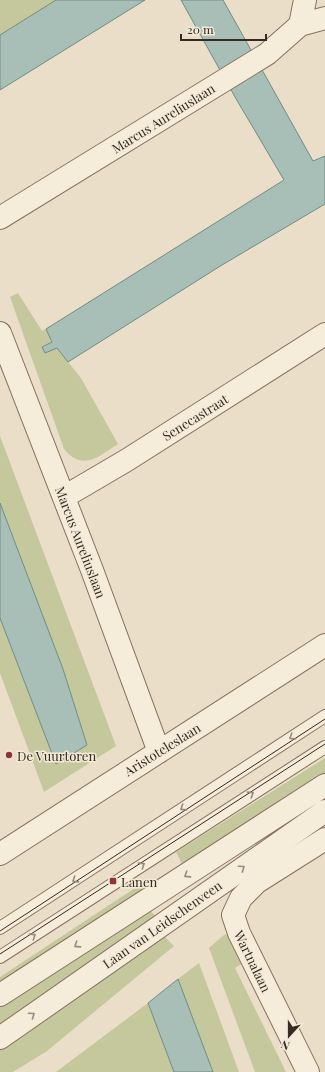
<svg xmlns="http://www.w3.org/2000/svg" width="325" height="1072" font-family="'Playfair Display',serif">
  <rect width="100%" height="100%" fill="#eadec8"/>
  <path fill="#c5c89c" d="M0,0h56l-56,35z
    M18,293l24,38 4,-2 6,13 -10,5 3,6 12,-5 24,30 37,66c-19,12 -35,28 -54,5l-54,-152z
    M0,436l116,310 -72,46 -44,-119v-55l56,146 31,-19 -24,-76 -63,-166z
    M325,758v16l-142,92 -7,-14z
    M141,884l3,8 -144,94v-9z
    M150,910l7,8 -157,107v-18z
    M228,934l15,29 -8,5 51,104h-31l-46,-124 15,-13z
    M163,935l11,11 -127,105 -34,21h-13v-25z
    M199,963l40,109h-26l-35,-93z
    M148,1003l26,69h-118z"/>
  <path fill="#a8bfb7" stroke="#708c83" d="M56,0h89l-145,90v-55z
    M181,0h42l90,161 12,-5v48l-103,61 -154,97 -11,-14 -12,5 -3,-6 10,-5 -6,-13 238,-149 -49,-83z
    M0,503l63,166 24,76 -31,19 -56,-146z
    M178,979l35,93h-39l-26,-69z"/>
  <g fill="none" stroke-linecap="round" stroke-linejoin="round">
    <defs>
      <path id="service" d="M0,928l325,-212
        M0,957l325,-210"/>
      <path id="minor" d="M300,25l5,-25
        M0,218l267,-164 33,-29 25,-7
        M0,333l92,237 67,182
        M64,497l63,-37 198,-126
        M0,854l325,-209
        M308,1072l-69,-139 -6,-18 8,-17 16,-16 68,-43"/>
      <path id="tertiary" d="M0,995l325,-210
        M0,1038l325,-227"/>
    </defs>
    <use href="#service" stroke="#85705e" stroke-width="14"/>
    <use href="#minor" stroke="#85705e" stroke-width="24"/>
    <use href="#tertiary" stroke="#85705e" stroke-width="24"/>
    <use href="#service" stroke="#f6ecda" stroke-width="12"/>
    <use href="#minor" stroke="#f6ecda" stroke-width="22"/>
    <use href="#tertiary" stroke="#f6ecda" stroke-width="22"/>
    <path stroke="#362a21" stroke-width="1" d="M0,931l325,-212
      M0,954l325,-210"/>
  </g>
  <defs><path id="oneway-chevron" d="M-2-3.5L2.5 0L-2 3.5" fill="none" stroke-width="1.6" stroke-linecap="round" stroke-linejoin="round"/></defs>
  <g stroke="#968b7e">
    <use href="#oneway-chevron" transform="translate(292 737) rotate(147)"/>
    <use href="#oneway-chevron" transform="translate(251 794) rotate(-33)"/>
    <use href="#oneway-chevron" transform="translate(183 808) rotate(147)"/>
    <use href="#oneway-chevron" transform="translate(142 865) rotate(-33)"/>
    <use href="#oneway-chevron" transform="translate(242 868) rotate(-35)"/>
    <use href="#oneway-chevron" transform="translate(187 875) rotate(147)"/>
    <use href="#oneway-chevron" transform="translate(75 880) rotate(147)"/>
    <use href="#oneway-chevron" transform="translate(33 936) rotate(-33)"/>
    <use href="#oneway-chevron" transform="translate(77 945) rotate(147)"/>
    <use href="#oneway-chevron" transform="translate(32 1015) rotate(-35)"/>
  </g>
  <g fill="#8e343b" stroke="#f3e9d7" stroke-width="1.5">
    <circle cx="9" cy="755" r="4"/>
    <rect x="109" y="877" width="8" height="8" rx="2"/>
  </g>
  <g text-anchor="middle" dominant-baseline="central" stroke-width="3" stroke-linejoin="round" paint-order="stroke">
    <g font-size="13" fill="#362a21" stroke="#f3e9d7">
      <text transform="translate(163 118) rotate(-32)">Marcus Aureliuslaan</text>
      <text transform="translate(195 417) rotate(-32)">Senecastraat</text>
      <text transform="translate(81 542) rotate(69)">Marcus Aureliuslaan</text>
      <text transform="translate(162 749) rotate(-32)">Aristoteleslaan</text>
      <text transform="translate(162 924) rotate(-35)">Laan van Leidschenveen</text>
      <text transform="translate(253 961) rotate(64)">Wartnalaan</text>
    </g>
    <g font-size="13" fill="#362a21" stroke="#f3e9d7" text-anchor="start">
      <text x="17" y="755">De Vuurtoren</text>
      <text x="121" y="881">Lanen</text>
    </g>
  </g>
  <g transform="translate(289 1036) rotate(201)" stroke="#f3e9d7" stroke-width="3" paint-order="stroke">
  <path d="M0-3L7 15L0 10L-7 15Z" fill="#362a21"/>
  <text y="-6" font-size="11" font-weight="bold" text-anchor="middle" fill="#362a21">N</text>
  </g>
  <path d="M181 34v6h85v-6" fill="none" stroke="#362a21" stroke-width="2"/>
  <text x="187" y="34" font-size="12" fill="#362a21" stroke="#f3e9d7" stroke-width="3" paint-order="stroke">20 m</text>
</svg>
